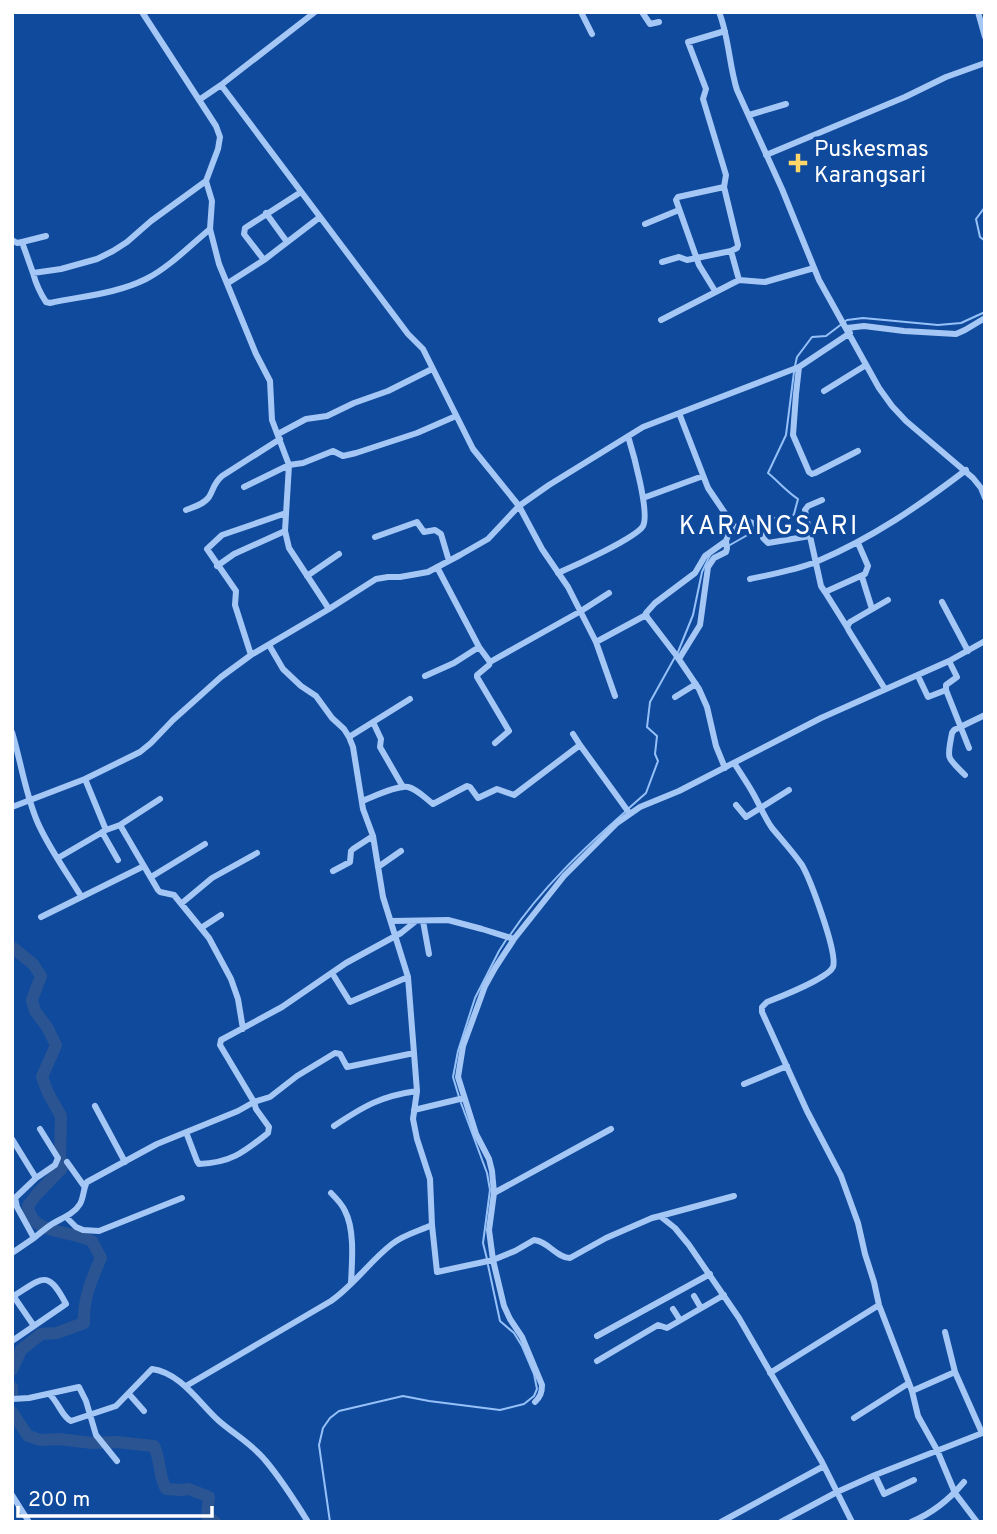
<svg xmlns="http://www.w3.org/2000/svg" width="997" height="1534" font-family="Overpass,sans-serif">
  <rect width="100%" height="100%" fill="#104a9c"/>
  <g fill="none" stroke-linecap="round" stroke-linejoin="round">
    <path stroke="#96c1f8" stroke-width="2" d="M985,207l-9,12 4,18 5,4
      M795,366l2,-9 15,-20 14,-1 21,-16 16,-2 75,7 23,-2 24,-11
      M730,545l21,-12 11,-16 28,2 4,-5 4,-15c-12,-8 -19,-17 -30,-26l18,-38 8,-63
      M678,652l15,-37 9,-43 8,-17
      M629,808l17,-15 12,-32 -3,-7 2,-18 -10,-9 3,-25 25,-45
      M510,935c31,-46 73,-86 115,-123
      M459,1097l-6,-20 5,-26 17,-53 24,-47 7,-11
      M461,1103l26,70 3,17 -7,53 4,16
      M330,1522l-11,-77 4,-17 7,-10 9,-7 64,-15 26,5 71,9 24,-6 10,-8 3,-7 -3,-15 -12,-28 -8,-13 -14,-12 -12,-56"/>
    <path stroke="#2b5592" stroke-width="12" d="M12,947l21,17 8,12 -9,24 3,11 12,16 9,18 -14,32 6,16 13,23 -1,38 2,14 -25,26 -9,12c2,21 23,24 41,28 8,1 15,4 23,7l9,17c-10,22 -18,42 -17,65l-27,10 -16,1 -20,16 -9,20
      M12,1387v9
      M12,1412l16,24 13,4 18,-1 33,4 24,-1 38,4c7,14 4,28 12,43l15,1 8,-1 20,8 -2,19 8,6"/>
    <path stroke="#a5c7f5" stroke-width="6" d="M142,12l74,114 4,11 -2,12 -12,32 6,20 -2,28 9,35 37,90 14,27 2,39 17,45 -4,66 4,17 40,61
      M581,12l11,22
      M642,12l8,12 9,-2
      M719,12c10,25 10,53 18,78l45,99 37,91 60,108 13,18 14,15 67,57 8,10 4,10
      M978,12l7,25
      M725,31l-37,11 18,47 -3,10 23,76 -2,12 14,58 -1,3 -6,3 8,29
      M221,85l187,249 15,15 50,100 46,57 23,43 26,38 28,55 19,54
      M199,100l22,-15 94,-73
      M749,115l37,-11
      M766,155l139,-58 41,-20 39,-14
      M266,213l21,29
      M645,224l34,-14
      M12,240l5,3 5,-1 11,31 28,-4 36,-10 16,-8 14,-9 24,-21 55,-40
      M22,242l24,-6
      M264,260l-20,-26 1,-6 56,-36
      M662,262l17,-5 8,3 44,-9
      M33,273c3,11 7,20 13,29l4,1c32,-7 66,-9 96,-24 22,-11 45,-34 64,-50
      M228,283l36,-23 56,-43
      M715,291l-16,-26 -23,-65 2,-3 46,-10
      M661,320l78,-40 26,2 49,-14
      M847,328l17,-2 40,5 52,3 9,-4 20,-12
      M799,367l-3,27 -3,41 16,37 3,2 3,-1 43,-22
      M824,391l42,-26
      M679,413l29,75 27,40
      M278,434l28,-15 21,-3 27,-13 34,-12 44,-22
      M244,487l45,-22 14,-2 30,-12 10,5 13,-3 61,-20 39,-17
      M643,498l60,-22
      M186,510c8,-3 18,-6 23,-13 5,-8 4,-13 13,-21l58,-37
      M810,536l11,50 4,6 40,-18 3,-8 -10,-23
      M375,537l42,-15 7,10 11,-2 6,4 8,27
      M217,566l17,-12 51,-23
      M437,567l42,80 11,15 91,-51 28,-18
      M558,573c16,-7 78,-35 85,-47 7,-13 -10,-74 -15,-90
      M307,576l32,-22
      M862,577l10,32
      M750,579c23,-5 47,-9 68,-18 54,-23 101,-55 148,-91
      M825,592l22,35
      M942,602l26,49
      M596,642l50,-27
      M269,645l14,24 18,17 15,10 16,22 12,11 5,8 4,10 10,62 10,27 10,61 25,80 9,114 -4,28 4,20 13,40 2,46 5,47 56,-12 22,-9 19,-11c14,1 21,17 36,18l36,-20 46,-20 8,-2 15,12 14,17 50,73 83,144 30,60
      M251,655l-16,-50 1,-14 -29,-42 15,-14 64,-22
      M679,659l21,-34 8,-58 6,-9 12,-6 1,-4 -1,-7
      M949,661l8,16 -11,8v5l23,58
      M490,662l-1,3 -12,10v2l32,54 -14,12
      M425,676l29,-13 25,-16
      M918,676l10,21 18,-7
      M885,689l-36,-58 -2,-4 3,-5 38,-22
      M675,697l21,-13
      M373,722l8,17 -1,8 23,40
      M12,732c9,30 13,60 25,89 11,26 29,50 44,75
      M573,734l7,11 50,69
      M349,737l61,-38
      M734,763c7,11 14,21 20,32 6,11 11,23 18,33 10,12 21,24 30,37 8,14 36,88 31,102 -5,11 -53,30 -66,35l-5,5v5l45,99 34,65 17,47 7,31 9,28 5,23 33,86 6,25 19,34 18,43 22,29
      M725,768l-9,-22 -9,-39 -8,-18 -23,-34 -29,-38 -1,-4 9,-10 40,-30 10,-17 21,-15 3,-8 6,-5 13,-7 13,6 2,11 5,5 42,-7 -5,-26 3,-4 14,-6
      M965,775c-19,-19 -18,-15 -13,-42l2,-3 31,-15
      M85,779l21,51
      M362,801c11,-4 35,-16 46,-14 9,2 17,11 25,17l34,-18 3,1 8,11 19,-9 17,6 66,-50
      M736,805l10,12 43,-27
      M12,807l73,-28 55,-27 11,-9 22,-23 48,-43 30,-22 78,-46 47,-30 12,-2h12l28,-5 32,-17 28,-16 31,-33 30,-21 94,-58 156,-60 51,-34
      M120,825l40,-26
      M102,832l16,28
      M58,858l48,-28 14,-5 38,65 2,2 14,3 35,43 22,41 7,20 5,30
      M378,867l23,-16
      M333,871l17,-9 1,-11 2,-2 20,-13
      M151,877l54,-33
      M182,903l30,-25 45,-25
      M41,917l103,-51
      M392,921l56,-1 34,9 32,10
      M423,921l6,33
      M201,928l20,-13
      M332,973l18,29 58,-25
      M744,1084l43,-18
      M95,1106l30,56
      M414,1110l50,-12
      M334,1126c30,-20 47,-30 83,-35
      M186,1132l11,29 2,3c32,-1 45,-12 69,-31l1,-6 -13,-18 -2,-7 -34,-57 1,-5 61,-33 64,-44 55,-30 15,-12
      M12,1139l24,39
      M67,1162l17,24
      M331,1193c5,5 11,11 14,18 10,19 7,51 6,72
      M494,1193l117,-64
      M660,1216l74,-20
      M66,1217l10,10 7,3 16,1 83,-33
      M34,1238c6,-5 12,-10 18,-14 10,-6 22,-10 28,-20 4,-7 3,-15 7,-22l70,-38 81,-33 16,-9 16,-5 27,-21 38,-23 5,1 7,13 67,-14
      M12,1253l22,-15 -17,-31 -2,-9 21,-20 19,-13 3,-7 -18,-29
      M12,1294l22,32
      M694,1296l7,12
      M12,1297c31,-19 35,-29 54,7l-54,37
      M673,1309l7,11
      M597,1336l113,-62
      M597,1361l61,-36 9,3 57,-33
      M955,1372l27,61
      M770,1373l109,-68
      M186,1386l145,-85c23,-16 39,-40 61,-57 11,-9 27,-13 40,-19
      M912,1391l43,-19 -10,-40
      M49,1394c9,7 13,23 22,27l45,-15 36,-37c29,4 47,34 67,52 15,13 34,24 46,39 16,19 30,41 43,62
      M129,1394l15,17
      M12,1399l17,-1 50,-11 7,14 10,34 21,26
      M535,1402c5,-5 7,-9 7,-17l-20,-48 -12,-18 -6,-13 -11,-46 -4,-30 5,-37 -2,-22 -3,-12 -13,-25 -18,-57 5,-31 14,-38 8,-22 10,-18 19,-29 50,-63 53,-53 23,-16 39,-16 142,-73 128,-57 36,-20
      M854,1418l55,-35
      M875,1475l9,19 30,-14
      M12,1495l17,27
      M721,1522l103,-56
      M781,1522l56,-30 38,-17 110,-43
      M911,1522c22,-9 38,-22 53,-40"/>
  </g>
  <path fill="#ffd768" stroke="#104a9c" stroke-width="2.5" d="M794.5 152.5h7v7h7v7h-7v7h-7v-7h-7v-7h7z"/>
  <g text-anchor="middle" dominant-baseline="central" stroke-width="7" stroke-linejoin="round" paint-order="stroke">
    <g font-size="23" fill="#fff" stroke="#104a9c" text-anchor="start">
      <text x="814" y="150">Puskesmas<tspan x="814" dy="26">Karangsari</tspan></text>
    </g>
    <g font-size="26" letter-spacing="2" fill="#fff" stroke="#104a9c">
      <text x="769" y="527">KARANGSARI</text>
    </g>
  </g>
  <rect width="997" height="1534" fill="none" stroke="#ffffff" stroke-width="28"/>
  <path d="M18 1506v10h194v-10" fill="none" stroke="#ffffff" stroke-width="3.5"/>
  <text x="28" y="1506" font-size="21" fill="#ffffff" stroke="#104a9c" stroke-width="5" paint-order="stroke">200 m</text>
</svg>
